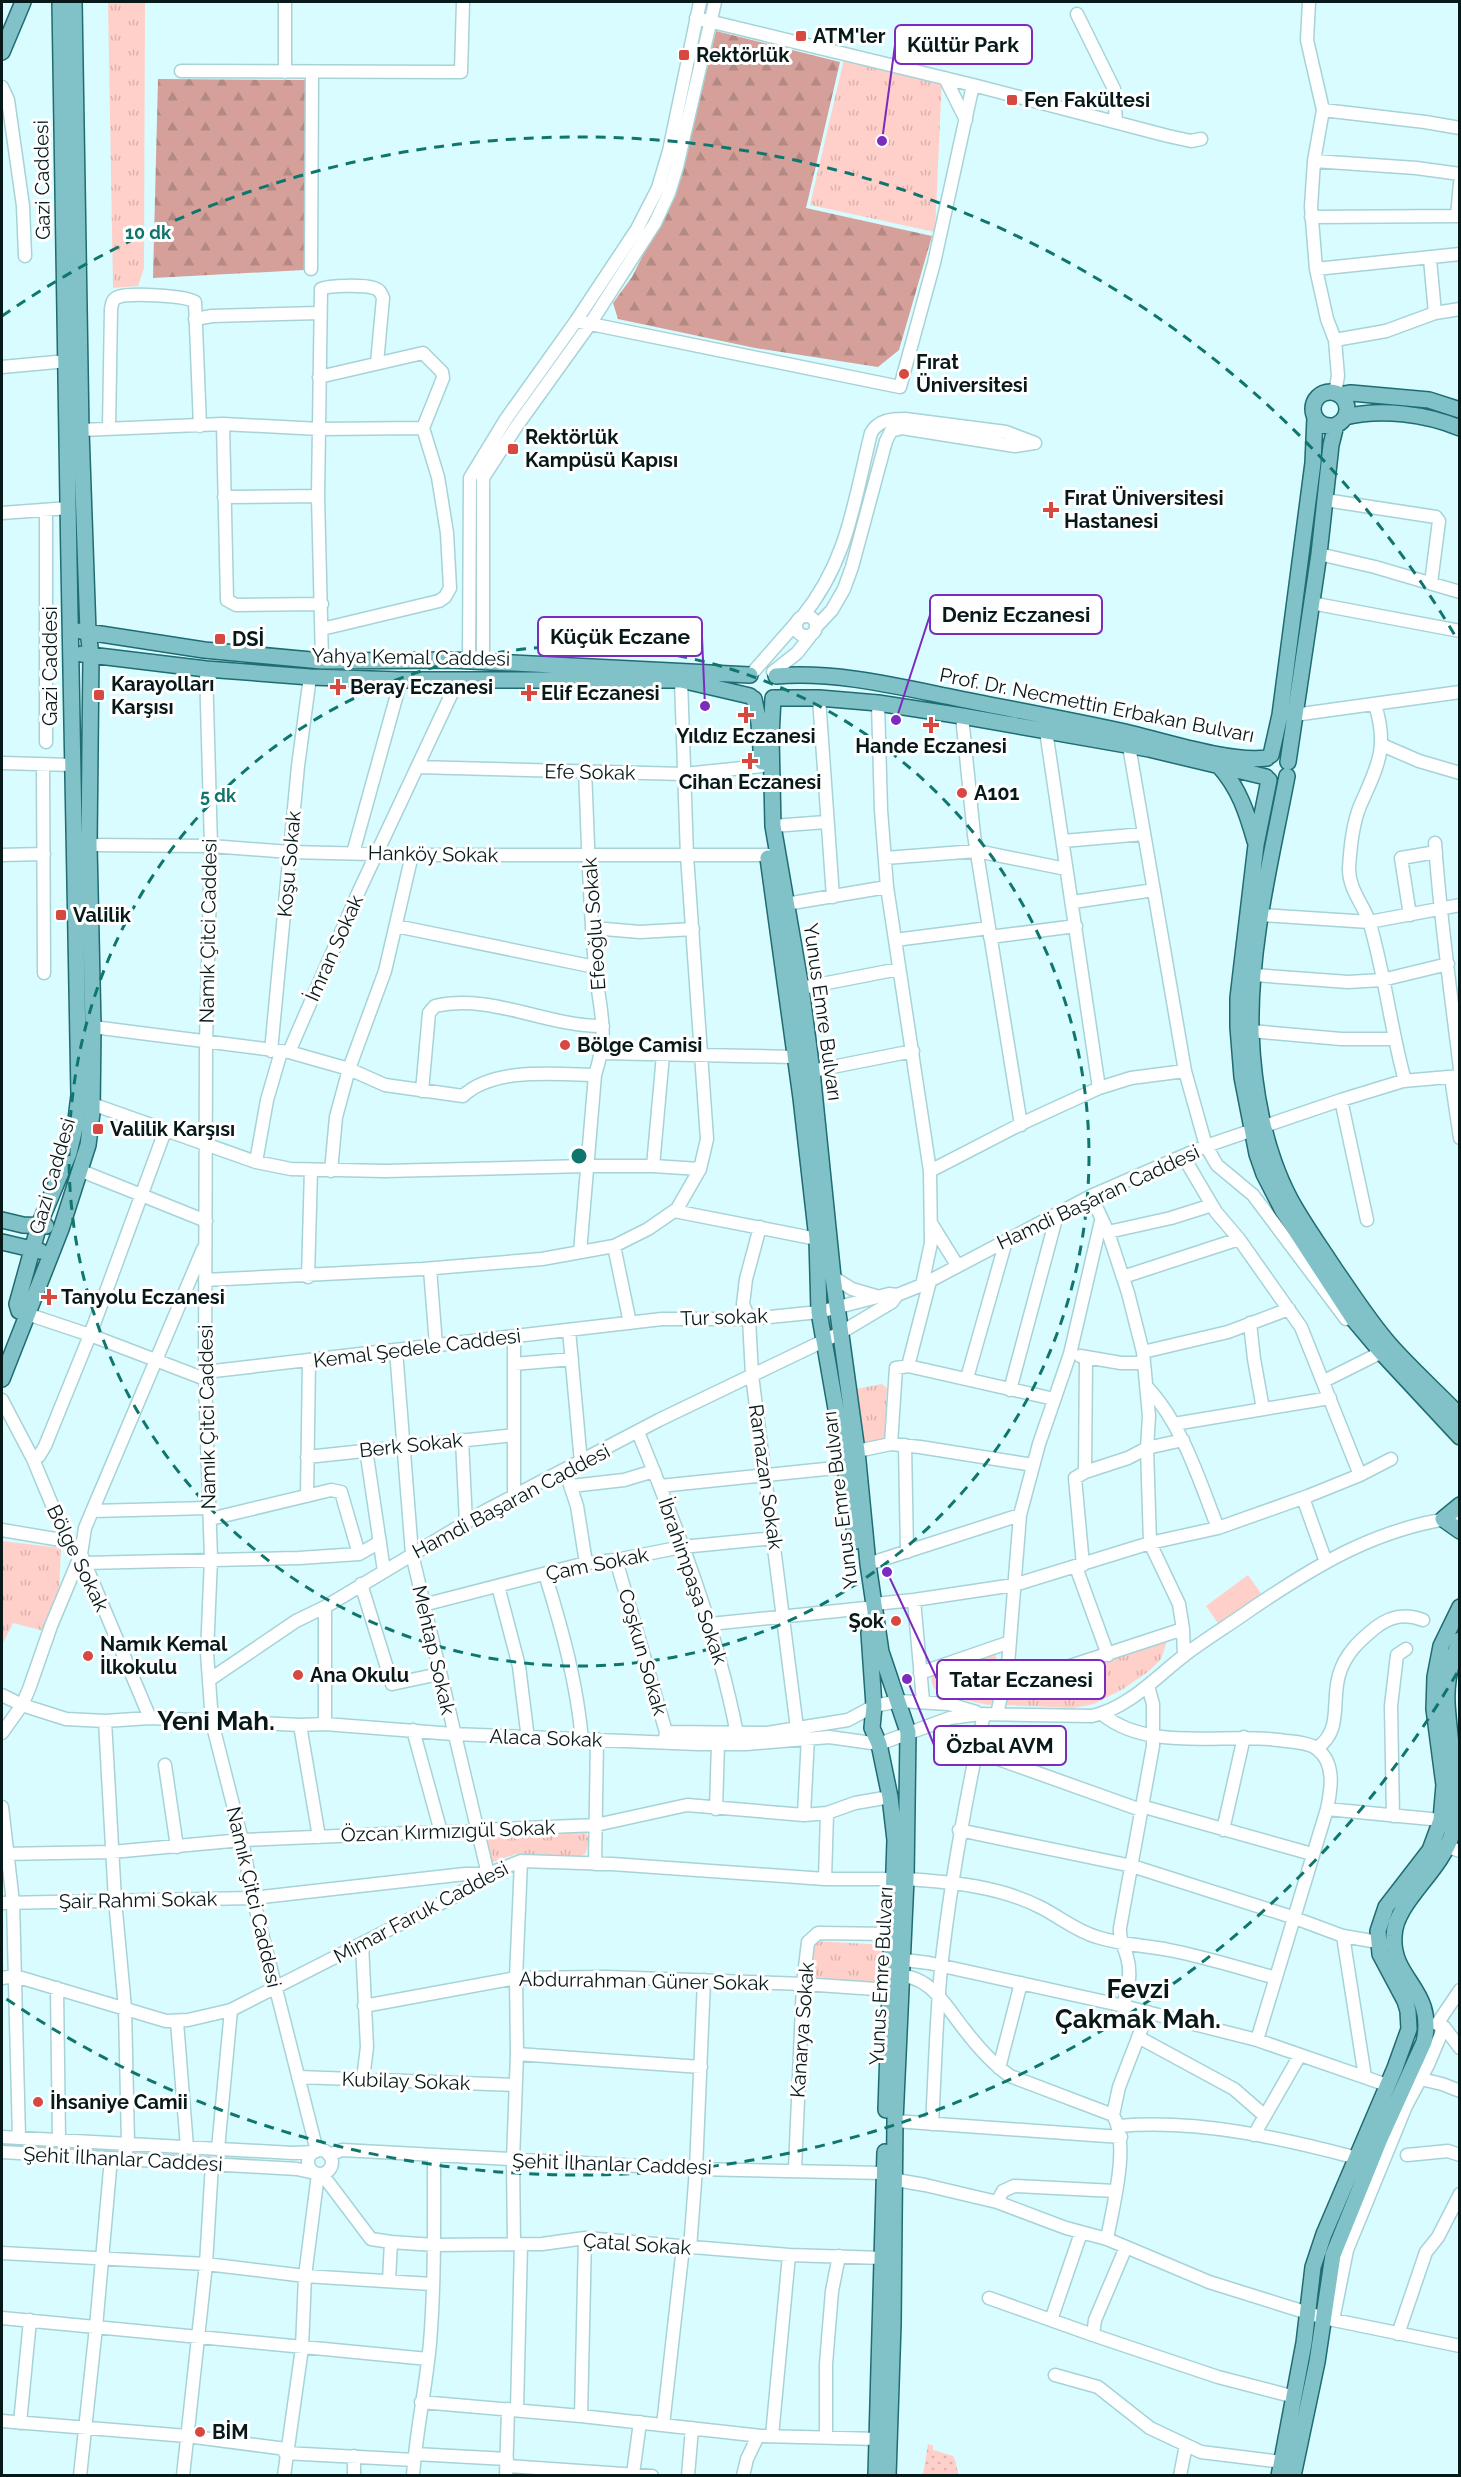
<svg xmlns="http://www.w3.org/2000/svg" width="1461" height="2477" font-family="Raleway,sans-serif">
  <defs>
    <pattern id="grass-dots" width="8" height="8" patternUnits="userSpaceOnUse" patternTransform="scale(1.5)"><rect width="8" height="8" fill="#ffd0ca"/><path d="M2 2h.1M6 6h.1" fill="none" stroke="#d9b2ad" stroke-width="1.8" stroke-linecap="round"/></pattern>
    <pattern id="forest-firs" width="22" height="20" patternUnits="userSpaceOnUse" patternTransform="scale(1.5)"><rect width="22" height="20" fill="#d4a099"/><path d="M5 1l3.5 6h-7zM16 11l3.5 6h-7z" fill="#b48983"/></pattern>
    <pattern id="park-tufts" width="24" height="20" patternUnits="userSpaceOnUse" patternTransform="scale(1.5)"><rect width="24" height="20" fill="#ffd0ca"/><path d="M3 7l-1-3M5 7V3M7 7l1-3M15 17l-1-3M17 17v-4M19 17l1-3" fill="none" stroke="#d9b2ad"/></pattern>
  </defs>
  <rect width="100%" height="100%" fill="#d8fcff"/>
  <path fill="url(#grass-dots)" d="M928,2444l5,2v4l20,6c4,6 3,12 6,19h5h-41z"/>
  <path fill="url(#forest-firs)" d="M716,31l124,31 -34,146 126,28 -33,114 -21,17 -123,-19 -137,-29 -5,-16 19,-26 49,-98z
    M158,79l153,1 -7,190 -151,8z"/>
  <path fill="url(#park-tufts)" d="M108,2h37l-1,266 -6,18 -25,2z
    M845,55l97,22 -7,155 -125,-27z
    M882,1384l5,4 -2,48 -2,4 -22,4 -10,-54z
    M2,1541l59,7 -2,44 -15,39 -31,-8 -11,22z
    M1168,1638l-7,21 -12,12 -26,18 -29,15 -21,4 -68,-3 2,-18 53,-9 50,-17z
    M996,1652l-2,52 -5,1 -49,-10c-6,-6 -11,-13 -7,-22z
    M586,1831l3,12 -4,11 -4,2 -65,-2 -26,9 -4,-29z
    M813,1941l73,4 -2,38 -73,-4z"/>
  <path fill="#ffd0ca" d="M1248,1575l14,20 -42,31 -14,-20z"/>
  <g fill="none" stroke-linecap="round" stroke-linejoin="round">
    <defs>
      <path id="minor" d="M285,2v70
        M1309,2l-2,38 16,70 -9,51 -3,46 5,62 11,50 8,21 3,36 -3,17
        M1077,14l37,75 2,33
        M181,71l280,1 2,-70
        M945,78l21,42
        M973,85l195,51 23,5 10,-2
        M2,87l6,13 15,106 2,50
        M1323,110l102,12 35,6
        M1314,161l102,7 44,6
        M1457,216l3,-33
        M1311,217l149,-1
        M1430,259l5,54
        M311,269l1,-196
        M1316,269l144,-15
        M195,319l17,-3 107,-3
        M576,321l324,66 34,-124 39,-178 -277,-67
        M1335,340l51,-9 49,-18 25,-4
        M2,367l65,-6
        M319,377l104,-24 19,19 1,6 -20,50 15,49 9,56 3,55 -5,9 -6,4 -117,28
        M223,424l4,176 9,5 86,-1
        M109,428l2,-119c1,-5 1,-10 7,-12 11,-4 67,-2 77,5l5,124
        M81,430l142,-6 96,5 104,-1
        M224,497l94,-1
        M1325,500l111,17 3,4 -8,62
        M2,513l67,-5
        M1319,554l56,13 85,25
        M1311,603l149,28
        M796 626a10 10 0 1 1 20 0a10 10 0 1 1-20 0Z
        M802,617c46,-56 52,-116 69,-184 7,-13 20,-14 34,-14l101,13 29,11
        M816,627l16,-17 12,-21 8,-22 34,-126 5,-10 11,-3 113,18 19,-3
        M322,661l-4,-165 3,-207c8,-4 44,-4 53,-1 6,2 7,5 9,10l-6,65
        M469,661l1,-183 36,-59 70,-98 61,-92 21,-41 11,-37 31,-149
        M483,661v-183l33,-51 74,-103 65,-101 14,-30 8,-26 38,-165
        M206,669l5,177 -5,197 -1,336 6,180 -4,94 5,69 30,118 11,58 64,253
        M754,671l43,-49
        M773,672l24,-19 14,-18
        M819,698l14,199
        M878,703l3,107 6,77 43,284 1,72 -9,42
        M1375,705c14,43 2,62 -15,101 -7,17 -10,44 -11,63 0,21 15,36 21,55 15,52 21,106 35,157
        M1294,715l166,-23
        M962,716l12,119 47,290
        M1046,731l53,357
        M46,742v-232
        M1382,745l37,16 41,12
        M1129,746l56,325 21,75 11,19 36,30 93,124
        M2,763l70,2
        M43,765l1,208
        M417,767l267,7 78,-8
        M773,826l53,-4
        M1063,841l81,-7
        M1435,843c5,76 16,150 25,226
        M89,845l122,1 79,6 122,3h364
        M353,853l48,-173
        M2,855l42,-1
        M885,858l92,-7 89,18
        M1073,902l81,-12
        M786,904l101,-17
        M1261,915l108,7 91,-17
        M1410,915l-9,-57 35,-6
        M396,926l199,41
        M593,928l47,4 53,-3
        M990,937l86,-11
        M895,940l94,-12
        M1254,975l94,7 34,-2 66,-16
        M801,988l98,-19
        M93,1027l196,25 60,17 36,16 78,11c30,-29 93,-22 132,-21
        M1251,1031l90,8h53
        M271,1051l27,-285 12,-89
        M289,1052l70,-161 99,-211
        M602,1053l192,4
        M812,1071l101,-20
        M1451,1077l9,61
        M422,1091l7,-78 6,-7c56,-13 113,21 168,20
        M1341,1100l26,120
        M92,1104l164,58 35,7 94,2 201,-5h67l10,-111
        M1183,1156l33,56 23,27 62,88 59,148
        M256,1162l11,-62 14,-48
        M653,1166l47,3
        M79,1170l127,51
        M331,1171l5,-54 13,-48 36,-98 27,-116
        M930,1171l95,-49 74,-34 32,-10 54,-7
        M1091,1196l17,36 20,61 15,59 6,64 -2,32 3,95 29,61 4,25 1,27
        M674,1211l143,28
        M931,1223l26,42
        M760,1227l-14,52 -3,25 6,15 3,56 45,353
        M1108,1232l63,-14 41,-13
        M614,1246l16,77
        M580,1252l15,-177c15,-46 4,-65 0,-109 -6,-65 -7,-130 -10,-195
        M430,1269l6,76
        M308,1277l3,-107
        M833,1277l19,12 24,7
        M1123,1277l116,-38
        M205,1280l218,-11 119,-10 72,-13 34,-17 29,-20 23,-40 7,-30 -20,-283 -6,-176
        M27,1314l63,21 115,44
        M1250,1323l4,36 9,50
        M569,1330l12,133
        M514,1337v159
        M396,1350l16,204 76,320
        M1143,1352l85,-20 61,-23
        M1080,1356l41,7h23
        M514,1364l58,-5
        M908,1366l22,-85
        M205,1372l457,-53h87l70,-7 70,-18 8,1 25,-10 169,-89 115,-50 135,-46 62,-19 57,-5
        M967,1378l39,-137
        M1324,1381l64,-32
        M1148,1388c35,38 51,92 70,140
        M1010,1390l47,-175
        M2,1400l31,59 34,82 14,13 69,164
        M1174,1424l156,-26
        M638,1432c40,98 79,198 99,302
        M462,1440l4,83
        M905,1445l2,107
        M366,1449l18,122
        M857,1451l34,-7
        M307,1457l207,-22
        M33,1459l6,-3 6,-10 45,-111 75,-204
        M1033,1465l-113,-18 -29,-3 5,-76 12,-2 146,33
        M565,1470l12,36 9,57
        M1085,1472l1,-115
        M571,1486l53,-6 30,-9
        M660,1486l185,-19
        M307,1496l2,-136
        M1303,1498l23,64
        M92,1511l117,-3
        M210,1519l121,-29 10,2 18,62
        M2,1530l65,11
        M616,1560l50,172 -1,6
        M84,1563l215,-5 60,-4 21,-12
        M868,1564l152,-49
        M1083,1565l-8,-87 10,-6 43,-14 19,-10 36,-8
        M1076,1567l32,88
        M545,1574c17,55 32,109 37,166
        M361,1584l31,100 47,-10
        M498,1586l21,80 8,65 -1,6
        M914,1600l9,101
        M874,1604l40,-4 100,-15 136,-42 68,-15 90,-32 52,-21 31,-16
        M423,1605l163,-42 30,-3 66,-13 92,-9
        M710,1624l156,-16
        M920,1673l90,-31
        M1006,1679l52,-9 125,-41
        M209,1680l87,-59 29,-14 160,-96 174,-91 181,-87 52,-31 5,-7
        M2,1695l20,10 44,14 39,2 45,-3 150,7 25,-1 128,10 245,10h48l83,-7 50,7 71,-26 30,-4 112,2c37,-8 65,-40 94,-62 21,-16 43,-29 64,-44 66,-45 128,-83 210,-93
        M997,1714l11,-49 12,-150 19,-71 31,-90 31,-133
        M1102,1714c49,40 126,17 184,27 9,1 24,2 31,8 19,14 14,41 10,60l-70,231
        M105,1721l10,179 10,108 3,136 -4,15
        M325,1724v-117
        M300,1725l19,112
        M413,1730l28,102
        M666,1732l101,1 81,-13 26,-14 25,-5 50,3 27,8
        M2,1733l20,-28 7,-16 22,-63 30,-72 4,-26 118,-279
        M1317,1748c26,-18 14,-46 22,-73 6,-21 20,-34 36,-47 15,-12 30,-15 48,-8
        M976,1751l165,59
        M165,1765l12,82
        M1141,1806l171,48
        M2,1807l11,95 6,236
        M716,1809l2,-65
        M1327,1809l114,11
        M804,1815l4,-78
        M1393,1816l-2,-110 6,-51 9,-6
        M959,1830l173,36 160,51 51,19 35,6
        M1223,1830l21,-93
        M1448,1847l12,4
        M2,1854l110,-2 130,-12 354,-15 91,-20 117,10 23,-2 28,-10 35,-6
        M595,1864l2,-125
        M825,1879l2,-66
        M906,1879c45,3 93,7 134,28 20,10 36,24 57,30 24,8 48,8 72,13 36,7 71,18 107,28
        M2,1903l251,-5 212,-24h23
        M1343,1936l22,141
        M362,1944l5,103 -4,32
        M896,1959l33,4 186,41 142,36 130,45
        M894,1975c37,0 50,29 70,54 13,17 29,35 46,47l103,39
        M2,1978l13,-2 151,45 22,-1 43,-10 228,-116 29,-20 33,-13 91,3 213,15h70
        M57,1988l2,152
        M1460,1990l-23,34 7,3 16,21
        M364,2006l152,-28 91,-1 196,7 87,6
        M1123,2006c5,-16 9,-33 4,-49 -3,-11 -8,-18 -7,-29l33,-182v-42l-5,-18
        M177,2022l10,125
        M1138,2037l96,52 31,27
        M517,2054l184,13
        M999,2068l22,-85
        M298,2077l217,8
        M1421,2079l21,5 18,7
        M895,2121l226,16
        M932,2124c3,-52 4,-104 9,-155 9,-86 25,-171 43,-255
        M1119,2126c78,-7 163,12 238,32
        M1254,2135l46,-80
        M2,2137l291,16 21,-1
        M218,2149l13,-139
        M308 2162a12 12 0 1 1 24 0a12 12 0 1 1-24 0Z
        M2,2152l295,17 18,4
        M329,2155l13,-5 354,19 188,4 18,8 23,4 72,17 69,26 41,11 102,43 115,36 136,28
        M1407,2155l41,-4 12,4
        M795,2169l8,-185 5,-42 10,-9 74,1
        M322,2174l49,65 20,3 -2,39
        M997,2202l6,-11 11,-5 101,5
        M1107,2239c6,-33 23,-95 6,-124l6,-28 29,-75
        M391,2242l43,3 108,-1 43,-6 204,17 94,3
        M514,2244l-1,-84 4,-106 -1,-76 5,-117
        M1126,2247l-31,73 -2,15 125,42 77,20
        M690,2248l6,-79 8,-189
        M2,2253l204,11 99,12 126,8
        M989,2298l104,37
        M2,2318l426,41
        M1051,2320l30,-87
        M1333,2320l14,-70 59,-144 22,-41 16,-38
        M1398,2334l28,-82 12,-15 22,-43
        M1055,2375l43,12 52,41 51,24 81,10
        M421,2402l160,14 180,20 117,3
        M517,2410l4,-166
        M581,2416l4,-178
        M2,2421l185,15 99,13
        M20,2423l10,-103
        M663,2425l20,-178
        M772,2436l17,-181
        M826,2438v-74l6,-73 7,-35
        M285,2453l129,7
        M415,2454l92,5
        M507,2466l145,10
        M633,2474l7,-52
        M80,2476l16,-149 15,-169
        M183,2476l23,-212 6,-100
        M284,2476l18,-128 3,-72 13,-102
        M354,2476v-20
        M413,2476c3,-45 13,-88 17,-133 5,-62 4,-125 4,-188
        M506,2476l2,-67
        M688,2476l4,-48
        M743,2476l4,-17 11,-23
        M1180,2476l6,-31"/>
      <path id="major" d="M2,52l21,-50
        M1313 409a17 17 0 1 1 34 0a17 17 0 1 1-34 0Z
        M1339,395l12,-2 78,7 31,10
        M1345,417c36,-9 81,-3 115,11
        M81,631l123,19 118,11 129,-1 299,15
        M82,654l124,15 104,8 91,3h280l69,16
        M776,676c61,-5 124,11 184,23 55,11 110,21 165,33 38,9 105,31 142,26
        M773,698l-2,38 2,90 28,162 11,83 21,206 24,174 11,113 13,88 27,80 -2,147 -11,242 -2,203 -5,152
        M774,698h45l59,5 84,13 187,33 117,28
        M754,699l5,24 3,39
        M1271,755l9,-40 33,-252 2,-46
        M1288,762l31,-208 12,-109 5,-20
        M1219,766c20,22 28,47 36,75
        M1287,776c-16,84 -38,170 -36,256 2,55 13,118 39,167 13,24 29,46 44,69 18,26 35,53 56,77 22,25 47,47 70,71
        M1269,780l-13,65 -18,153v29l4,50 15,77 7,20 19,37 71,109 27,32 79,85
        M768,858l33,240 16,141 2,73 20,114 17,115
        M2,1220l21,5 23,1
        M2,1242l38,9
        M27,1314l-8,-3 -2,-7 22,-79 30,-72 6,-25 4,-33c-8,-364 -13,-729 -19,-1093
        M2,1379l59,-150 27,-84 4,-32 1,-86 -4,-182 2,-190 -3,-23 -7,-202 -7,-428
        M1460,1505l-17,14 17,12
        M869,1633l5,73 -2,22 7,16 11,53 5,43 -9,270
        M876,2476l9,-324
        M1279,2476l25,-133 9,-76 11,-33 71,-166 14,-39 -1,-18 -3,-10 -25,-47 -2,-23 8,-24 44,-57 11,-30 3,-35 -10,-76 1,-32 6,-31 19,-39
        M1293,2476l24,-114 16,-107 47,-116 44,-97c12,-53 -33,-62 -30,-106 1,-34 47,-64 58,-102 9,-43 -3,-89 -5,-132 -1,-22 4,-42 13,-62"/>
    </defs>
    <use href="#minor" stroke="#a7d3d7" stroke-width="15"/>
    <use href="#major" stroke="#1f6c72" stroke-width="18"/>
    <use href="#minor" stroke="#fff" stroke-width="12"/>
    <use href="#major" stroke="#80c2c7" stroke-width="15"/>
  </g>
  <g fill="none" stroke="#0f766e" stroke-width="3" stroke-dasharray="10 8">
    <circle cx="579" cy="1156" r="510"/>
    <path d="M1457 1673A1019 1019 0 0 1 2 1996M2 316A1019 1019 0 0 1 1457 639"/>
  </g>
  <g fill="#d64840" stroke="#fff" stroke-width="2">
    <rect x="795" y="30" width="12" height="12" rx="3"/>
    <rect x="678" y="49" width="12" height="12" rx="3"/>
    <rect x="1006" y="94" width="12" height="12" rx="3"/>
    <circle cx="904" cy="374" r="6"/>
    <rect x="507" y="443" width="12" height="12" rx="3"/>
    <path d="M1048 501h6v6h6v6h-6v6h-6v-6h-6v-6h6z"/>
    <rect x="214" y="633" width="12" height="12" rx="3"/>
    <path d="M335 678h6v6h6v6h-6v6h-6v-6h-6v-6h6z"/>
    <path d="M526 684h6v6h6v6h-6v6h-6v-6h-6v-6h6z"/>
    <rect x="93" y="689" width="12" height="12" rx="3"/>
    <path d="M743 706h6v6h6v6h-6v6h-6v-6h-6v-6h6z"/>
    <path d="M928 716h6v6h6v6h-6v6h-6v-6h-6v-6h6z"/>
    <path d="M747 752h6v6h6v6h-6v6h-6v-6h-6v-6h6z"/>
    <circle cx="962" cy="793" r="6"/>
    <rect x="55" y="909" width="12" height="12" rx="3"/>
    <circle cx="565" cy="1045" r="6"/>
    <rect x="92" y="1123" width="12" height="12" rx="3"/>
    <path d="M46 1288h6v6h6v6h-6v6h-6v-6h-6v-6h6z"/>
    <circle cx="896" cy="1621" r="6"/>
    <circle cx="88" cy="1656" r="6"/>
    <circle cx="298" cy="1675" r="6"/>
    <circle cx="38" cy="2102" r="6"/>
    <circle cx="200" cy="2432" r="6"/>
  </g>
  <g text-anchor="middle" dominant-baseline="central" stroke-width="6" stroke-linejoin="round" paint-order="stroke">
    <g font-size="20" font-weight="bold" fill="#08191a" stroke="#fff" text-anchor="start">
      <text x="813" y="36">ATM'ler</text>
      <text x="696" y="55">Rektörlük</text>
      <text x="1024" y="100">Fen Fakültesi</text>
      <text x="916" y="362">Fırat<tspan x="916" dy="23">Üniversitesi</tspan></text>
      <text x="525" y="437">Rektörlük<tspan x="525" dy="23">Kampüsü Kapısı</tspan></text>
      <text x="1064" y="498">Fırat Üniversitesi<tspan x="1064" dy="23">Hastanesi</tspan></text>
      <text x="232" y="639">DSİ</text>
      <text x="111" y="684">Karayolları<tspan x="111" dy="23">Karşısı</tspan></text>
      <text x="350" y="687">Beray Eczanesi</text>
      <text x="541" y="693">Elif Eczanesi</text>
      <text x="746" y="736" text-anchor="middle">Yıldız Eczanesi</text>
      <text x="931" y="746" text-anchor="middle">Hande Eczanesi</text>
      <text x="750" y="782" text-anchor="middle">Cihan Eczanesi</text>
      <text x="974" y="793">A101</text>
      <text x="73" y="915">Valilik</text>
      <text x="577" y="1045">Bölge Camisi</text>
      <text x="110" y="1129">Valilik Karşısı</text>
      <text x="61" y="1297">Tanyolu Eczanesi</text>
      <text x="884" y="1621" text-anchor="end">Şok</text>
      <text x="100" y="1644">Namık Kemal<tspan x="100" dy="23">İlkokulu</tspan></text>
      <text x="310" y="1675">Ana Okulu</text>
      <text x="50" y="2102">İhsaniye Camii</text>
      <text x="212" y="2432">BİM</text>
    </g>
    <g font-size="20" fill="#08191a" stroke="#fff">
      <text transform="translate(42 180) rotate(-91)">Gazi Caddesi</text>
      <text transform="translate(411 657) rotate(1)">Yahya Kemal Caddesi</text>
      <text transform="translate(50 666) rotate(-90)">Gazi Caddesi</text>
      <text transform="translate(1097 705) rotate(11)">Prof. Dr. Necmettin Erbakan Bulvarı</text>
      <text transform="translate(590 772) rotate(1)">Efe Sokak</text>
      <text transform="translate(433 854) rotate(1)">Hanköy Sokak</text>
      <text transform="translate(289 864) rotate(-85)">Koşu Sokak</text>
      <text transform="translate(594 924) rotate(-94)">Efeoğlu Sokak</text>
      <text transform="translate(208 931) rotate(-89)">Namık Çitci Caddesi</text>
      <text transform="translate(334 948) rotate(-66)">İmran Sokak</text>
      <text transform="translate(823 1012) rotate(82)">Yunus Emre Bulvarı</text>
      <text transform="translate(52 1176) rotate(-74)">Gazi Caddesi</text>
      <text transform="translate(1098 1197) rotate(-25)">Hamdi Başaran Caddesi</text>
      <text transform="translate(724 1317) rotate(-2)">Tur sokak</text>
      <text transform="translate(417 1348) rotate(-7)">Kemal Şedele Caddesi</text>
      <text transform="translate(207 1417) rotate(-91)">Namık Çitci Caddesi</text>
      <text transform="translate(411 1445) rotate(-6)">Berk Sokak</text>
      <text transform="translate(766 1477) rotate(82)">Ramazan Sokak</text>
      <text transform="translate(840 1500) rotate(-97)">Yunus Emre Bulvarı</text>
      <text transform="translate(511 1501) rotate(-28)">Hamdi Başaran Caddesi</text>
      <text transform="translate(78 1558) rotate(64)">Bölge Sokak</text>
      <text transform="translate(597 1564) rotate(-11)">Çam Sokak</text>
      <text transform="translate(693 1581) rotate(71)">İbrahimpaşa Sokak</text>
      <text transform="translate(434 1650) rotate(77)">Mehtap Sokak</text>
      <text transform="translate(643 1652) rotate(74)">Coşkun Sokak</text>
      <text transform="translate(546 1738) rotate(2)">Alaca Sokak</text>
      <text transform="translate(448 1831) rotate(-2)">Özcan Kırmızıgül Sokak</text>
      <text transform="translate(254 1897) rotate(77)">Namık Çitci Caddesi</text>
      <text transform="translate(138 1900) rotate(-1)">Şair Rahmi Sokak</text>
      <text transform="translate(421 1912) rotate(-28)">Mimar Faruk Caddesi</text>
      <text transform="translate(881 1976) rotate(-87)">Yunus Emre Bulvarı</text>
      <text transform="translate(644 1981) rotate(1)">Abdurrahman Güner Sokak</text>
      <text transform="translate(802 2030) rotate(-86)">Kanarya Sokak</text>
      <text transform="translate(406 2081) rotate(2)">Kubilay Sokak</text>
      <text transform="translate(123 2159) rotate(3)">Şehit İlhanlar Caddesi</text>
      <text transform="translate(612 2164) rotate(2)">Şehit İlhanlar Caddesi</text>
      <text transform="translate(637 2244) rotate(4)">Çatal Sokak</text>
    </g>
    <g font-size="26" font-weight="bold" fill="#08191a" stroke="#fff">
      <text x="216" y="1721">Yeni Mah.</text>
      <text x="1138" y="1989">Fevzi<tspan x="1138" dy="30">Çakmak Mah.</tspan></text>
    </g>
  </g>
  <circle cx="579" cy="1156" r="9" fill="#0f766e" stroke="#fff" stroke-width="3"/>
  <g font-size="18" text-anchor="middle" font-weight="bold" fill="#0f766e" stroke="#fff" stroke-width="6" stroke-linejoin="round" paint-order="stroke">
    <text x="148" y="239">10 dk</text>
    <text x="218" y="802">5 dk</text>
  </g>
  <path fill="none" stroke="#7b2cbf" stroke-width="2" d="M882 141L895 45M896 720L930 615M705 706L702 637M887 1572L937 1679M907 1679L934 1745"/>
  <g fill="#7b2cbf" stroke="#fff" stroke-width="2">
    <circle cx="882" cy="141" r="6"/>
    <circle cx="896" cy="720" r="6"/>
    <circle cx="705" cy="706" r="6"/>
    <circle cx="887" cy="1572" r="6"/>
    <circle cx="907" cy="1679" r="6"/>
  </g>
  <g fill="#fff" stroke="#7b2cbf" stroke-width="2">
    <rect x="895" y="25" width="137" height="39" rx="6"/>
    <rect x="930" y="595" width="172" height="39" rx="6"/>
    <rect x="538" y="617" width="164" height="39" rx="6"/>
    <rect x="937" y="1660" width="168" height="39" rx="6"/>
    <rect x="934" y="1726" width="132" height="39" rx="6"/>
  </g>
  <g font-size="21" text-anchor="middle" font-weight="bold" fill="#08191a">
    <text x="963" y="52">Kültür Park</text>
    <text x="1016" y="622">Deniz Eczanesi</text>
    <text x="620" y="644">Küçük Eczane</text>
    <text x="1021" y="1687">Tatar Eczanesi</text>
    <text x="1000" y="1753">Özbal AVM</text>
  </g>
  <rect width="1461" height="2477" fill="none" stroke="#08191a" stroke-width="6"/>
</svg>
